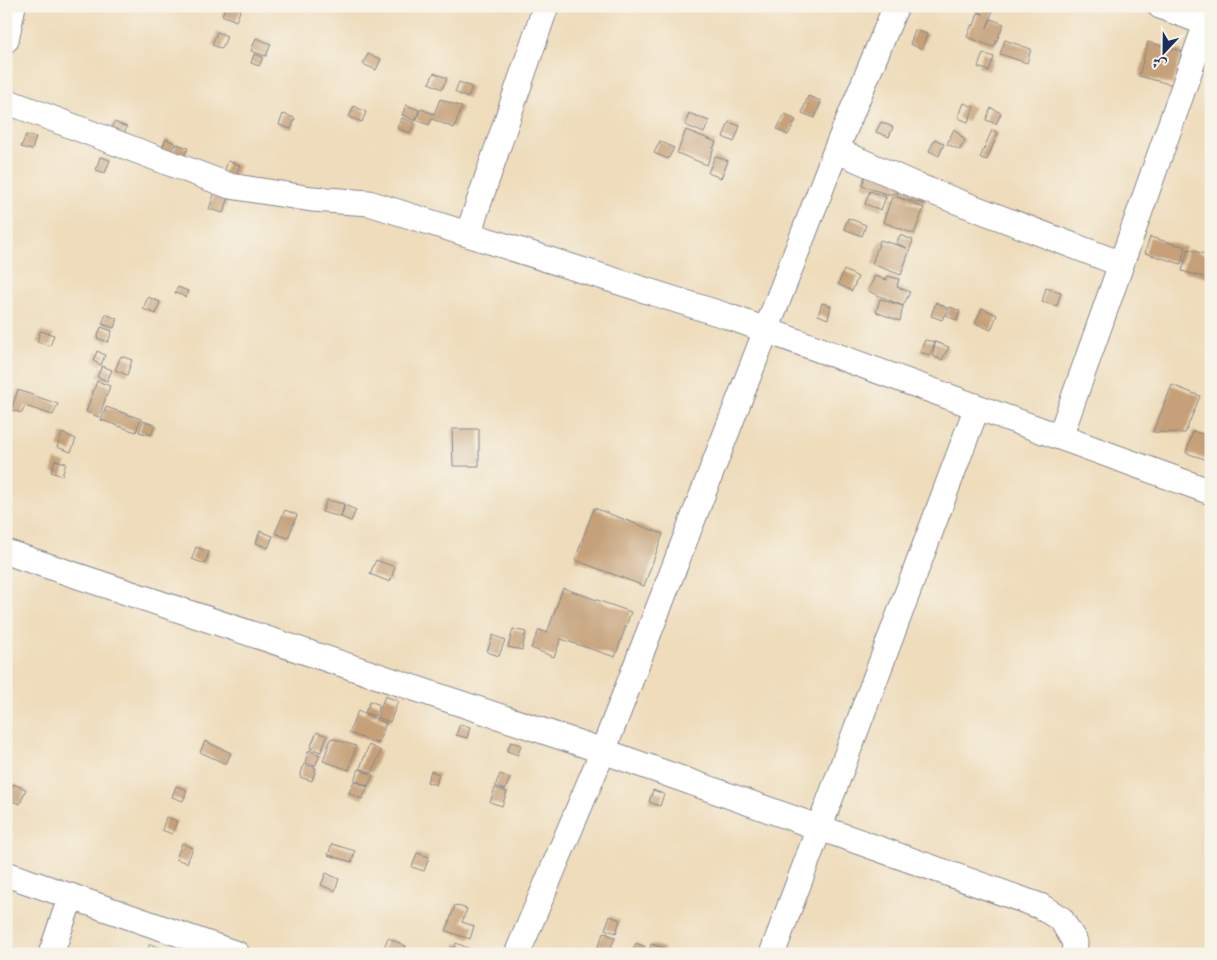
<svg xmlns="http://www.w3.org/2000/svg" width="1217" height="960" font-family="'Libre Bodoni',Amiri,serif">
  <rect width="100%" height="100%" fill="#f7f3e8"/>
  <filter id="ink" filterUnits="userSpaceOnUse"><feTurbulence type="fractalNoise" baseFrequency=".02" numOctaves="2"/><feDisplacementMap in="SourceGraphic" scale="10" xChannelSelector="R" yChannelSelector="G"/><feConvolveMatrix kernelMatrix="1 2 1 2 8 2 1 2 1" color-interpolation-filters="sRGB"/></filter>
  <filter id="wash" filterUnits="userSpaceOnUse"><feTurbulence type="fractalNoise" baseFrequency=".0096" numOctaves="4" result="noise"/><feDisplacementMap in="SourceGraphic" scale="20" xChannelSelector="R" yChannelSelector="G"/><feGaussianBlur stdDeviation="1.12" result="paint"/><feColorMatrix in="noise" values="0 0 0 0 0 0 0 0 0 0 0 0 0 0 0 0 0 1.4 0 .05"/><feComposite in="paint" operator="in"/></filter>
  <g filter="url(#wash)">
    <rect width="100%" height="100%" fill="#eedcba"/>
    <g id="blocks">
      <path fill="#c5a078" d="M226,6h9l6,3 -5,12 -14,-6z
        M978,6h16l-7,22 4,-9 13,5 -10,23 -27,-10 5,-13 2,2 4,-13 6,1 -7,-3z
        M915,30l12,4 -5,15 -12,-5z
        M217,32l10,4 -5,13 -10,-4z
        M256,38l15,6 -5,12 -15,-5z
        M1005,40l26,9 -4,14 -27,-9z
        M1148,42l34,9 -9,34 -34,-9z
        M983,53l11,4 -5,14 -11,-4z
        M254,54l9,3 -4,9 -8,-3z
        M368,54l13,5 -5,11 -13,-6z
        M434,73l13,5 -5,11 -13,-6z
        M459,82l13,5 -4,11 -13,-6z
        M808,96l13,5 -6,17 -13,-5z
        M440,99l22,8 -8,21 -22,-9 -3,6 -13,-5 5,-11 13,5z
        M964,103l10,4 -6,15 -10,-4z
        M406,105l13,5 -4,11 -13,-6z
        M354,106l12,6 -4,10 -13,-5z
        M991,108l10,5 -5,11 -10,-4z
        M689,113l20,8 -5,12 -19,-8z
        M283,114l12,4 -4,11 -12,-4z
        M785,114l11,6 -8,15 -11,-6z
        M402,118l13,5 -5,10 -13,-5z
        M114,122l13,5 -6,13 -13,-5z
        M729,122l11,4 -6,16 -11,-5z
        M881,122l12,5 -4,10 -13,-5z
        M954,129l11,11 -5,10 -13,-6z
        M686,130l30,12 -9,23 -30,-12z
        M992,130l6,3 -11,27 -7,-2z
        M26,135l10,2 -4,13 -11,-3z
        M166,139l9,4 -6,14 -9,-5z
        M935,139l9,5 -5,12 -10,-5z
        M660,141l14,7 -6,11 -14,-6z
        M177,144l11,4 -5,12 -11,-4z
        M715,156l13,5 -7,17 -13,-5z
        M100,157l10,3 -5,13 -9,-3z
        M228,161l12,4 -5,14 -12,-4z
        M866,172l33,10 -4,12h-9l-24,-8z
        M921,174l12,4 -9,26 -27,-7 2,-15 19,4z
        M870,191l16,6 -5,13 -16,-6z
        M215,192l14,6 -6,15 -14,-4z
        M892,197h5l27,11 -10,26 -31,-12z
        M848,218l18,7 -4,11 -18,-7z
        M900,235l13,5 -12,35 -29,-11 8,-24 27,8 -11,-5z
        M1150,237l36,10 -5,17 -36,-11z
        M1188,249l23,7v23l-29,-8z
        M844,270l14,7 -6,14 -14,-7z
        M875,276l12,4v-4l12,3 -2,8 13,5 -7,14 -3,15 -24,-9 4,-13 23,7 -35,-15z
        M178,287l10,4 -2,6 -11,-4z
        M1046,288l15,4 -4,14 -15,-4z
        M148,297l12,5 -4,12 -13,-5z
        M936,302l11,6 -5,12 -11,-4z
        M822,303l9,3 -3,13 -10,-4z
        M950,307l10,4 -3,10 -11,-6z
        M982,308l15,7 -6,15 -16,-7z
        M106,314l11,5 -3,9 -12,-4z
        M101,327l11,4 -4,11 -11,-4z
        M40,331l14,4 -4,11 -13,-4z
        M925,340l10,2 14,5 -7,13 -9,-4 2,-14 -5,13 -10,-3z
        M97,351l8,4 -4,10 -8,-4z
        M121,356l11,4 -5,15 -12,-5z
        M102,366l10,4 -5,11 -10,-4z
        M97,381l13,5 -11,31 -13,-5z
        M1172,385l28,11 -15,37 -32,-1z
        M18,390l40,14 -5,11 -28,-9 -3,7 -11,-3z
        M106,407l35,12 -5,13 -35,-12z
        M143,421l12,4 -4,10 -12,-3z
        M452,429h27v37h-26z
        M1193,431l18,6v24l-25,-8z
        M62,433l14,6 -5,13 -14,-5z
        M55,460l11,3 -4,13 -11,-4z
        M327,500l17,4 -3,13 -19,-5z
        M345,505l11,5 -5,11 -10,-4z
        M594,508l69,26 -19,52 -69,-26z
        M285,510l12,5 -9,23 -13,-5z
        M260,531l13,5 -5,12 -12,-5z
        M196,547l13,5 -4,12 -13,-5z
        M376,560l19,7 -5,15 -20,-8z
        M563,588l68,24 -16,45 -54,-18 -7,18 -23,-9 8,-18 8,3z
        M513,629l13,3 -4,18 -14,-3z
        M493,635l12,5 -6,16 -12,-4z
        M385,696l13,5 -8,21 -13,-5z
        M370,701l10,4 -5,11 -10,-3z
        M358,711l28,12 -8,21 -29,-11z
        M460,724l10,3 -3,11 -11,-3z
        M317,732l10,4 -6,16 -11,-4z
        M331,738l25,8 -7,24 -26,-9z
        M205,741l26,12 -5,11 -26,-12z
        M511,742l10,3 -3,10 -11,-4z
        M369,745l12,6 -9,22 -12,-5z
        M309,750l11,5 -5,11 -10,-4z
        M304,764l12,4 -4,13 -12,-4z
        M359,769l14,6 -5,11 -14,-6z
        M431,771l8,3 -3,11 -9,-3z
        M500,774l10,4 -5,12 -10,-4z
        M354,781l14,6 -6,12 -13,-6z
        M13,784l13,5 -6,15 -13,-5z
        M176,786l11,4 -4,11 -11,-4z
        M495,788l12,4 -5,14 -12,-4z
        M653,790l11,4 -4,12 -11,-4z
        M166,817l11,4 -5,13 -10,-4z
        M6,822l6,3 -4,11h-2z
        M182,843l11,5 -6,15 -11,-4z
        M332,844l23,7 -3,11 -24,-7z
        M417,853l12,4 -5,14 -12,-4z
        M326,873l13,6 -4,12 -14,-6z
        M455,905l12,4 -5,13 12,4 -4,13 -24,-8z
        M610,916l10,4 -4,13 -11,-4z
        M604,932l11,6 -6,14 -12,-4z
        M388,938l18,8 -4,8h-10l-9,-4z
        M456,943l26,11h-30z
        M636,943l9,4 -4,7h-6l-3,-2z
        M150,944l16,6 -2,4h-18z
        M651,944l13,4 -1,6h-14z"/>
    </g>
  </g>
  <g filter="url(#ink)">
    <use href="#blocks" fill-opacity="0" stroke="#84868c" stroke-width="1"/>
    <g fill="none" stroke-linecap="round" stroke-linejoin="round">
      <defs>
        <path id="street" d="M1160,6l46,17
          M6,40l7,-34
          M6,101l224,85 82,13 57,4 358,113 484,176
          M836,150l81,36 204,78
          M468,234l78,-228
          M1060,437l151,-427
          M6,552l597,199 437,155 21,13 14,23 -1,12
          M6,874l231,80
          M51,954l20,-58
          M517,954l86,-203 233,-601 60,-144
          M772,954l205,-547"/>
      </defs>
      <use href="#street" stroke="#84868c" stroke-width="27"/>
      <use href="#street" stroke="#fff" stroke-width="25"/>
    </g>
  </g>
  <rect width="1217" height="960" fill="none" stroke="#f7f3e8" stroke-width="25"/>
  <g transform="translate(1164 52) rotate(202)" stroke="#f7f3e8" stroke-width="4" paint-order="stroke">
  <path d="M0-4L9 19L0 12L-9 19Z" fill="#1b2f5e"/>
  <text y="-8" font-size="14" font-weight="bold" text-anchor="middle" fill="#1b2f5e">ش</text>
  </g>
</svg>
